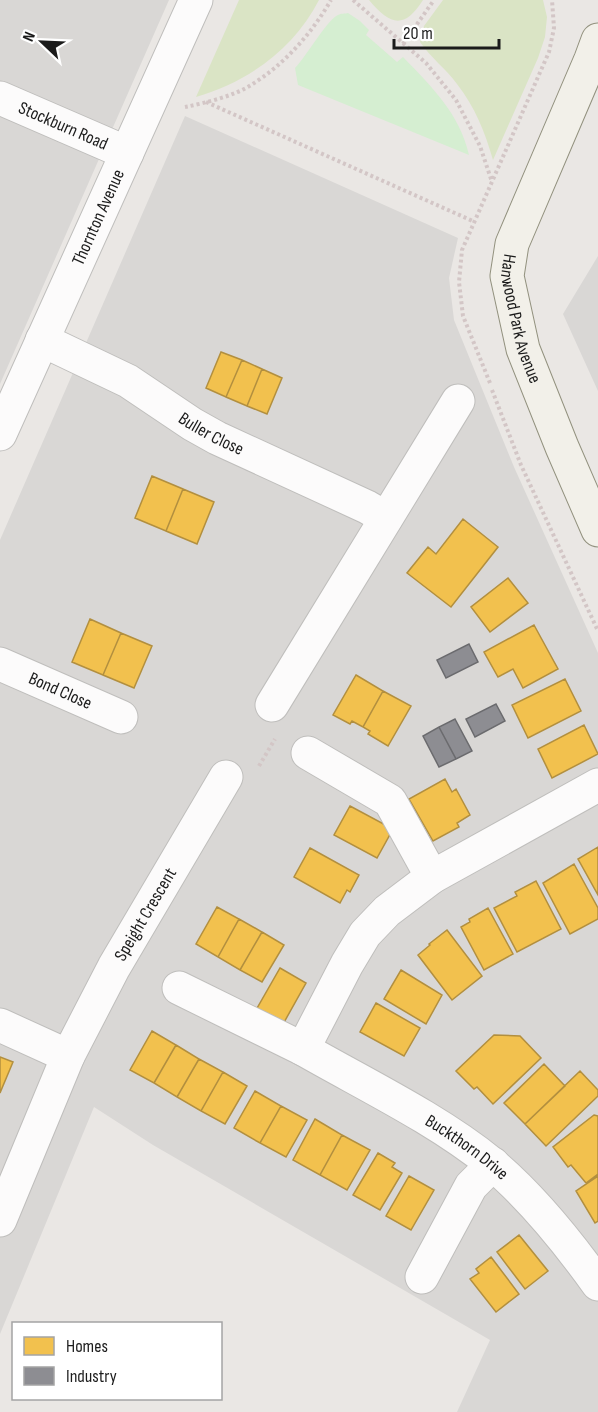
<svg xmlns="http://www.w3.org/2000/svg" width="598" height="1412" font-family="'Sofia Sans Condensed',sans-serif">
  <rect width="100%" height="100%" fill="#eae7e4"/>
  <path fill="#d9d7d5" d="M0,0h169l-169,384z
    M185,116l273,122 -9,40 5,42 60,147 84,186v759h-141l33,-72 -337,-195 -59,-38 -94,227v-794z
    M598,256v135l-35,-77z"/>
  <path fill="#dae4c5" d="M239,0h80c-25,49 -71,82 -123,97z
    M369,0h54c-19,30 -33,25 -54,0z
    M443,0h100l4,17 -2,20 -7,21 -45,102c-8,-28 -18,-53 -36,-76 -11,-15 -26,-26 -37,-42l4,-16z"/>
  <path fill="#d5eed1" d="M348,13l12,8 9,9 -3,5 31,27 6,-5c28,29 57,57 66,98l-171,-70 -3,-17c11,-11 32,-48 43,-53 3,-2 7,-1 10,-2z"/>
  <path fill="#f2c14e" stroke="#b28f3f" stroke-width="1.5" d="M221,352l21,8 -16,37 -20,-9z
    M242,360l20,9 -15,37 -21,-9z
    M262,369l20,9 -15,36 -20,-8z
    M152,476l31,13 -17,42 -31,-13z
    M183,489l31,13 -17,42 -31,-13z
    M463,519l35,28 -47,60 -44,-34 21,-26 8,7z
    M508,578l20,25 -38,29 -19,-25z
    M90,619l31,14 -18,42 -31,-13z
    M534,625l24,44 -35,19 -10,-19 -15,8 -14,-25z
    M121,633l31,13 -18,42 -31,-13z
    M356,675l27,16 -20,36 -11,-6 -2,3 -17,-9z
    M565,679l16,32 -53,27 -16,-33z
    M383,691l28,15 -23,40 -20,-12 2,-3 -7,-4z
    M584,725l14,29 -46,24 -14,-29z
    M445,779l7,13 4,-3 14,26 -13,8 2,4 -26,14 -24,-42z
    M350,806l43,23 -16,29 -43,-23z
    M598,847v48l-20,-36z
    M310,848l49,27 -9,17 -3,-2 -7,13 -46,-26z
    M574,864l24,44v11l-28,15 -27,-51z
    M536,881l25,48 -44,23 -23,-44 23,-12 -2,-4z
    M217,907l22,12 -21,38 -22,-13z
    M488,908l25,46 -29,16 -23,-43 9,-5 -1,-3z
    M239,919l23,13 -22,38 -22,-13z
    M447,930l35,46 -30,24 -34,-45 12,-10 -1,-1z
    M262,932l22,13 -22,37 -22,-12z
    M280,968l26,15 -24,43 -26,-16z
    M401,970l41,25 -16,29 -42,-25z
    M376,1003l44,25 -16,28 -44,-24z
    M152,1031l24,14 -22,38 -24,-13z
    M494,1035l26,1 21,22 -48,46 -16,-17 -3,2 -18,-18z
    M176,1045l23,14 -22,38 -23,-14z
    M0,1057l13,5 -13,31z
    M199,1059l24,13 -22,39 -24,-14z
    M544,1064l21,22 -40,38 -21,-21z
    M580,1071l18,19v6l-52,50 -21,-22z
    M223,1072l24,14 -22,38 -24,-13z
    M255,1091l26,15 -21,37 -26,-15z
    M281,1106l26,14 -21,37 -26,-14z
    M594,1115l4,1v58l-12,9 -15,-18 -3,2 -15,-20z
    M315,1119l27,16 -22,40 -27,-15z
    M342,1135l28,15 -23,40 -27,-15z
    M378,1153l17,10 -3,4 10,6 -22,37 -27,-15z
    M409,1176l25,14 -23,40 -25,-14z
    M598,1176v45l-3,2 -19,-32z
    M519,1235l29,36 -23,18 -28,-37z
    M491,1257l28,37 -23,18 -26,-33 9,-6 -3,-4z"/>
  <path fill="#8d8d92" stroke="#6b6b6e" stroke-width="1.5" d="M469,644l9,18 -32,16 -9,-18z
    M496,704l9,17 -30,16 -9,-18z
    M455,719l17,32 -16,8 -17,-32z
    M439,727l17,32 -17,8 -16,-31z"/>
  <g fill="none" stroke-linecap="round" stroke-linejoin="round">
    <defs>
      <g id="street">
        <path id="s1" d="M0,98l127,55"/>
        <path id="s2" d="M42,340l86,41 64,43 25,14 150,69 19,11"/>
        <path id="s3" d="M0,434l196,-434"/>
        <path id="s4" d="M0,664l121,53"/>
        <path d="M272,705l186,-304"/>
        <path d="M308,753l82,48 42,76"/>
        <path id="s5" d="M598,785l-166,92 -45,34 -22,23 -18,30 -44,85c61,35 134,70 188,114 41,34 76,78 107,121"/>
        <path d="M179,988l124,61"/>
        <path d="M0,1025l68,31"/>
        <path id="s6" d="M0,1220l68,-164 46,-89 112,-190"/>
        <path d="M422,1277l49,-91 22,-22"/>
      </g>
      <g id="secondary">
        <path id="s7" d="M598,40l-7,19 -79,185 -5,32 16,73 39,98 36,83"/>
      </g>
    </defs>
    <use href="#street" stroke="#bfbebc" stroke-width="35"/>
    <use href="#secondary" stroke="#92917e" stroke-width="35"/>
    <path stroke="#d3c6c6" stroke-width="4" stroke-dasharray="3 3" stroke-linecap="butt" d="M353,0l73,63 30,37 24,46 12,36
      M403,44l31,-44
      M206,102l269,120
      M185,107c20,-4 49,-11 66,-22 33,-20 61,-52 80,-85
      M490,383l-27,-67 -4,-34 3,-32 87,-198 5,-24 -2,-28
      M492,390l29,75 77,166
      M259,766l16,-27"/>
    <use href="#street" stroke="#fcfbfb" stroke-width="33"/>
    <use href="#secondary" stroke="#f2f0e9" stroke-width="33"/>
  </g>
  <g text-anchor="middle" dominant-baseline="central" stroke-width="6" stroke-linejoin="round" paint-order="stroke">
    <g font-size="18" fill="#1b1b1b" stroke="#fff">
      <text stroke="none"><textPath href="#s1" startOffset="69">Stockburn Road</textPath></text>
      <text stroke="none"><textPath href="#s3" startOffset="238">Thornton Avenue</textPath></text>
      <text stroke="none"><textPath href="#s7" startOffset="298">Hanwood Park Avenue</textPath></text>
      <text stroke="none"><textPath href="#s2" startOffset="194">Buller Close</textPath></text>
      <text stroke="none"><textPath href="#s4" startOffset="66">Bond Close</textPath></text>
      <text stroke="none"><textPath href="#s6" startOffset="339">Speight Crescent</textPath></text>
      <text stroke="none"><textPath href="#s5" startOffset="600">Buckthorn Drive</textPath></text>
    </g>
  </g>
  <rect x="12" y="1322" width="210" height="78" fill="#ffffff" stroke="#a4a4a4" stroke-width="1.5"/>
  <rect x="24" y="1337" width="30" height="18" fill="#f2c14e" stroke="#a4a4a4" stroke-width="1.5"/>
  <text x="66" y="1352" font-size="18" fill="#1b1b1b">Homes</text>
  <rect x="24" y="1367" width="30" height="18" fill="#8d8d92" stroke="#a4a4a4" stroke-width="1.5"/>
  <text x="66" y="1382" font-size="18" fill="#1b1b1b">Industry</text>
  <g transform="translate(42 42) rotate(293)" stroke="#ffffff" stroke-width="4.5" paint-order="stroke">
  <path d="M0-4.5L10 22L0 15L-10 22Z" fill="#1b1b1b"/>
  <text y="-9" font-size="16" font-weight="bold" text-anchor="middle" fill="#1b1b1b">N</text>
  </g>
  <path d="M394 39v9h105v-9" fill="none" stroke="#1b1b1b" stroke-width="3"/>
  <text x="403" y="39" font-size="18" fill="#1b1b1b" stroke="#ffffff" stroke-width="4.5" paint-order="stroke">20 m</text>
</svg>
